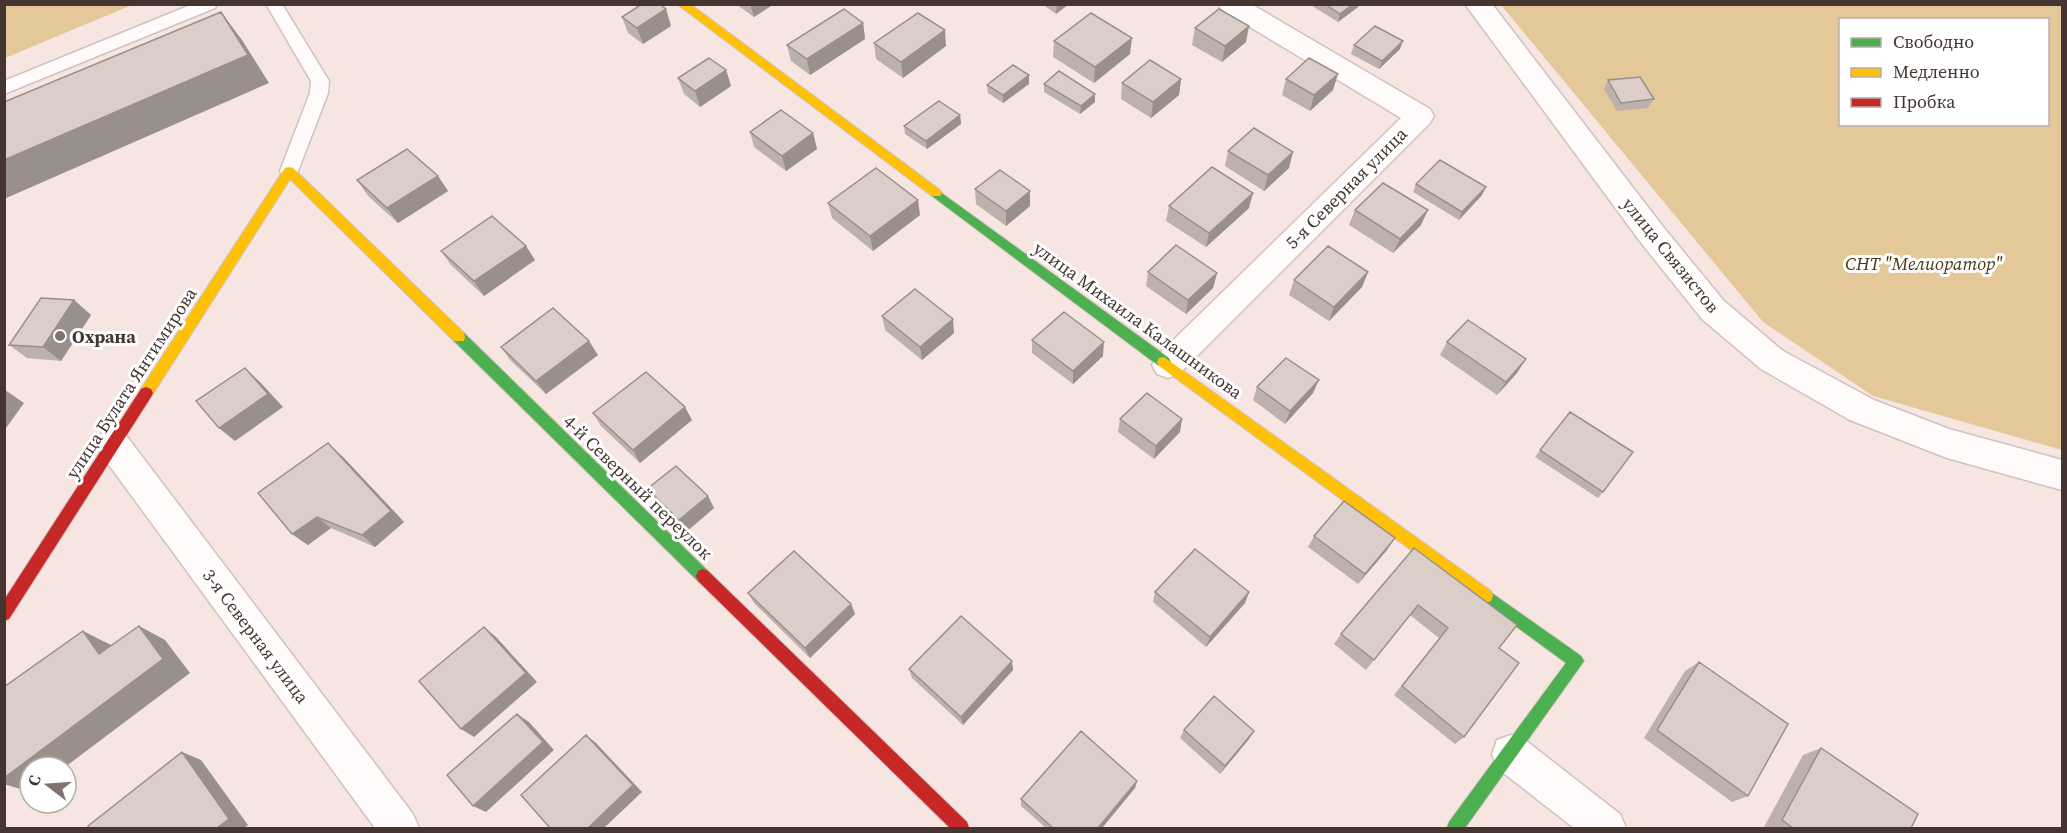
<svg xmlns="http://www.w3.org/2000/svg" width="2067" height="833" font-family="'Source Serif 4',serif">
  <rect width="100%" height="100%" fill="#f6e5e1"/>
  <path fill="#e5c89a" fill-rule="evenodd" d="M5,4h127v1l-127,53z
    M1501,5h561v445l-189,-54 -110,-74zM1840,20h208v104h-208z"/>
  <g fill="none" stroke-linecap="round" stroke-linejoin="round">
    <defs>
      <path id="lane" d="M193,4h24l-2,4 -211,86v-13z
        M266,4h16l47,77 -1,12 -30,78 -3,5 -6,2 -6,-2 -3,-5 30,-78 1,-12z"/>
      <path id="street" d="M1218,4h33l179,105 4,7 -4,7 -251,251 -11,4 -11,-4 -5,-9 5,-9 244,-238 -179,-108z
        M1465,4h27l172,224 60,73 59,50 91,49 75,29 113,31v30l-115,-32 -97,-38 -89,-51 -59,-50 -60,-75z
        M113,429l12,5 288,380 6,14h-44l-274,-374 -5,-10 5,-10z
        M1511,735l14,5 95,74 6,14h-52l-77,-60 -5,-14 5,-14z"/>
      <path id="fast" d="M936,189l233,169 2,4 -2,4h-10l-227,-170 -2,-3z
        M459,332l5,1 244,238 2,5 -2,5 -5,2 -5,-2 -244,-240 -1,-4 1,-4z
        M1486,589l95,67 3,5 -119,167h-18l2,-6 117,-159 -85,-62 -2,-5 2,-5z"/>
      <path id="slow" d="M677,4h13l250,186 2,3 -2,3h-8z
        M289,167l4,1 171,165 1,4 -1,4h-10l-164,-162 -139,218h-10l-2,-4 2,-4 144,-221z
        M1164,357l327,234 2,5 -2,5 -5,2 -5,-2 -322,-235 -2,-4 2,-4z"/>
      <path id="jam" d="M146,387l5,2 2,4 -2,4 -142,222 -5,2v-21l137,-211z
        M703,569l5,2 259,251 2,6h-19l-252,-247 -2,-5 2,-5z"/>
    </defs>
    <use href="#lane" stroke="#d1c2bf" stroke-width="3"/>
    <use href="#street" stroke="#d1c2bf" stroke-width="3"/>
    <use href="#fast" stroke="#d1c2bf" stroke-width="2"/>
    <use href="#slow" stroke="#d1c2bf" stroke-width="2"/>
    <use href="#jam" stroke="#d1c2bf" stroke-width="2"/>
    <use href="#lane" fill="#fefbfa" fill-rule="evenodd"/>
    <use href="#street" fill="#fefbfa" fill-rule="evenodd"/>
    <use href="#fast" fill="#4caf50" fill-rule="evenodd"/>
    <use href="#slow" fill="#ffc107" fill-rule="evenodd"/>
    <use href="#jam" fill="#c62828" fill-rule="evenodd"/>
  </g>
  <path fill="#bcb1ac" d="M736,4h38l-20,13z
    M1042,4h27l-13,10z
    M1309,4h50l-1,3 -20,15z
    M622,17l49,9 -28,18 -15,-11z
    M863,23l2,16 -55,36 -19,-14 -4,-16z
    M1195,28l51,14 -24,20 -30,-17z
    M1054,41l76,13 -36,29 -41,-26z
    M874,43l72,3 -43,32 -27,-19z
    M1354,45l46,4 -21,20 -28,-15z
    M726,70l5,16 -31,21 -16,-13 -6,-16z
    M1029,75v9l-26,19 -15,-10 -1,-8z
    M1181,79l-2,16 -28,23 -30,-19 1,-16z
    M1286,79l47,11 -23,21 -28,-16z
    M1608,80l46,19 -6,9 -31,3 -13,-22z
    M1044,84l51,10v8l-15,12 -36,-22z
    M960,115l1,9 -34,25 -22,-15 -1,-8z
    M750,132l63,1 4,16 -31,22 -32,-24z
    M1228,151l61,17 -25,23 -39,-25z
    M438,176l10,15 -50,32 -30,-27 -11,-16z
    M1416,184l66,11 -23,25 -46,-28z
    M975,189l55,17 -24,20 -30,-22z
    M828,203l92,12 -47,36 -41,-33z
    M1169,206l80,2 -43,39 -40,-26z
    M1355,210l66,15 -28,28 -44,-28z
    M441,251l94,9 -51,36 -33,-31z
    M1148,272l69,1 -4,15 -27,26 -40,-28z
    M1368,272l-6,15 -33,34 -40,-26 5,-15z
    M74,300l17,15 -30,46 -34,-3 -18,-13z
    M882,316l72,17 -32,27 -37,-30z
    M1032,340l71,16 -30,28 -41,-31z
    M1447,342l70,31 -20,22 -57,-40z
    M501,347l97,8 -52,39 -36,-34z
    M1257,387l56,6 -28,31 -32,-24z
    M1570,412l33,80 -5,6 -63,-41z
    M593,413l99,7 -52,43 -39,-37z
    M1120,419l60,13 -26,27 -36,-27z
    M342,456l62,66 -29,25 -44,-19 -23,17 -16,-11z
    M647,489l67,19 -28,24 -31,-31z
    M1314,536l73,14 -29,34 -50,-37z
    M1414,548l85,100 -35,89 -9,7 -61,-49 45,-57 -29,-23 -44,55 -32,-26 7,-10z
    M1155,592h94l-4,11 -39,44 -53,-45z
    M748,593l103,11 4,10 -45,44 -56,-55z
    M1699,662l49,134 -16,6 -88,-64 41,-67z
    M909,669l104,1 -50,55 -51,-47z
    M1184,730l65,9 -29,35 -40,-36z
    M1821,748l90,80h-144l-3,-1 39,-72z
    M1137,781l-2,7 -33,40h-56l-25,-22v-7z"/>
  <path fill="#99908c" d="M750,4h24l-20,13z
    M1057,4h12l-13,10z
    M1353,4h6l-1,3 -20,15 2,-8z
    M666,9l5,17 -28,18 -6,-16z
    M221,12l21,28 27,43 -265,116v-39z
    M863,23l2,16 -55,36 -3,-16z
    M1249,26l-3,16 -24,20 3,-16z
    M945,30l1,16 -43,32 -2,-16z
    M1132,38l-2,16 -36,29 1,-16z
    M1403,41l-3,8 -21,20 3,-8z
    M726,70l5,16 -31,21 -5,-16z
    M1338,74l-5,16 -23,21 4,-16z
    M1029,75v9l-26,19v-8z
    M1181,79l-2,16 -28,23 2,-16z
    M1095,94v8l-15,12 1,-8z
    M960,115l1,9 -34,25 -1,-8z
    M813,133l4,16 -31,22 -4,-15z
    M1293,152l-4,16 -25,23 4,-16z
    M438,176l10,15 -50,32 -11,-15z
    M1486,187l-4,8 -23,25 3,-8z
    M1030,191v15l-24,20v-15z
    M1253,193l-4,15 -43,39 3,-14z
    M918,200l2,15 -47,36 -3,-15z
    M1428,210l-7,15 -28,28 7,-14z
    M526,246l9,14 -51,36 -10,-15z
    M1368,272l-6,15 -33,34 5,-14z
    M1217,273l-4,15 -27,26 2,-14z
    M74,300l17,15 -30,46 -18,-14z
    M953,319l1,14 -32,27 -2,-13z
    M589,341l9,14 -52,39 -10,-13z
    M1104,342l-1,14 -30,28v-13z
    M1526,359l-9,14 -20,22 9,-13z
    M245,368l15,14 23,25 -48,34 -16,-13z
    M1319,380l-6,13 -28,31 5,-13z
    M5,390l19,13 -20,28v-40z
    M685,407l7,13 -52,43 -7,-13z
    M1182,419l-2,13 -26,27 2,-13z
    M328,443l14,13 62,66 -29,25 -13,-12z
    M708,496l6,12 -28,24 -7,-12z
    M317,517l14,11 -23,17 -16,-11z
    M1395,538l-8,12 -29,34 7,-10z
    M1249,592l-4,11 -39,44 4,-10z
    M851,604l4,10 -45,44 -5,-10z
    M139,626l26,14 25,33 -125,94h-35v25l-26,-8v-6z
    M484,627l12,10 41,45 -63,55 -13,-8z
    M83,631l28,14 17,23 -29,-14z
    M1012,661l1,9 -50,55 -2,-8z
    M517,714l12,8 25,28 -68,62 -13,-6z
    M1254,731l-5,8 -29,35 5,-8z
    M586,735l10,8 46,49 -38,36h-16z
    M182,752l19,8 47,65 -4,3h-27z
    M1137,781l-2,7 -33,40h-4z"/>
  <path fill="#dbcec8" stroke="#99908c" stroke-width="1.5" d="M642,4h17l7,5 -29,19 -15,-11z
    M1325,4h28l-13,10z
    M844,9l19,14 -56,36 -20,-14z
    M1219,9l30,17 -24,20 -30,-18z
    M221,12l27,43 -244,105v-58z
    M918,13l27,17 -44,32 -27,-19z
    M1091,13l41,25 -37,29 -41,-26z
    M1375,26l28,15 -21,20 -28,-16z
    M709,58l17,12 -31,21 -17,-13z
    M1309,58l29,16 -24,21 -28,-16z
    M1150,60l31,19 -28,23 -31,-19z
    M1013,65l16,10 -26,20 -16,-10z
    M1059,71l36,23 -14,12 -37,-22z
    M1640,77l14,22 -33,4 -13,-23z
    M939,101l21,14 -34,26 -22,-15z
    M781,110l32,23 -31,23 -32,-24z
    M1254,128l39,24 -25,23 -40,-24z
    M407,149l31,27 -51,32 -30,-28z
    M1440,160l46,27 -24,25 -46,-28z
    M1212,167l41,26 -44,40 -40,-27z
    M876,168l42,32 -48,36 -42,-33z
    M1000,170l30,21 -24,20 -31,-22z
    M1383,183l45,27 -28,29 -45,-29z
    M492,216l34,30 -52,35 -33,-30z
    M1176,245l41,28 -29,27 -40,-28z
    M1328,246l40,26 -34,35 -40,-27z
    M915,289l38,30 -33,28 -38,-31z
    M41,298l33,2 -31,47 -34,-2z
    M553,308l36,33 -53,40 -35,-34z
    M1064,312l40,30 -31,29 -41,-31z
    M1468,320l58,39 -20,23 -59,-40z
    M1286,358l33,22 -29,31 -33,-24z
    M245,368l23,26 -49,34 -23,-27z
    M646,372l39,35 -52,43 -40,-37z
    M1147,393l35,26 -26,27 -36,-27z
    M1570,412l63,40 -30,40 -63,-42z
    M328,443l63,68 -29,24 -45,-18 -25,17 -34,-41z
    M676,466l32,30 -29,24 -32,-31z
    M1344,501l51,37 -30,36 -51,-38z
    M1414,548l103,77 -18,23 20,15 -55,74 -62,-51 46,-58 -30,-23 -44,55 -33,-26z
    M1195,549l54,43 -39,45 -55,-45z
    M794,551l57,53 -46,44 -57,-55z
    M961,616l51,45 -51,56 -52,-48z
    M139,626l24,33 -159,119v-91l79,-56 16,23z
    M484,627l42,46 -65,56 -42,-48z
    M1699,662l89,62 -40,72 -91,-66z
    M1214,696l40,35 -29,35 -41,-36z
    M517,714l26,28 -70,64 -26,-31z
    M1081,731l56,50 -39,47h-45l-32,-29z
    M586,735l47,50 -45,43h-38l-29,-33z
    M1821,748l97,66 -7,14h-118l-11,-8z
    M182,752l47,67 -12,9h-127l-2,-2z"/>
  <circle fill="#82736f" stroke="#fff" stroke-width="2" cx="60" cy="336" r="6"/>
  <g text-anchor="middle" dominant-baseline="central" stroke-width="6" stroke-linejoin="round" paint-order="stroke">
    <g font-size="18" fill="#443531" stroke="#fff">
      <text transform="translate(1346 188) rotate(-45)">5-я Северная улица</text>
      <text transform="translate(1671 255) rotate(51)">улица Связистов</text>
      <text transform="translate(1138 320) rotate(36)">улица Михаила Калашникова</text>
      <text transform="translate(131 383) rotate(-57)">улица Булата Янтимирова</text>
      <text transform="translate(638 487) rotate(44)">4-й Северный переулок</text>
      <text transform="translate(256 636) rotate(53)">3-я Северная улица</text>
    </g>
    <g font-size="18" font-style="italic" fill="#483711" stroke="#fff">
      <text x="1924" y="263">СНТ "Мелиоратор"</text>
    </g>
    <g font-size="18" font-weight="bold" fill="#443531" stroke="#fff" text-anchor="start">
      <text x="72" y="336">Охрана</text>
    </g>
  </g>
  <rect width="2067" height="833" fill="none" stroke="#443531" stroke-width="12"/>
  <rect x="1839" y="18" width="210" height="108" fill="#ffffff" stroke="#b4aead" stroke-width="1.5"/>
  <rect x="1851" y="38" width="30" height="9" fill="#4caf50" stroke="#b4aead" stroke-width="1.5"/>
  <text x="1893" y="48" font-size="18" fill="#443531">Свободно</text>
  <rect x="1851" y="68" width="30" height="9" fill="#ffc107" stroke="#b4aead" stroke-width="1.5"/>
  <text x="1893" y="78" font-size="18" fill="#443531">Медленно</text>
  <rect x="1851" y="98" width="30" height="9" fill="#c62828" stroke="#b4aead" stroke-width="1.5"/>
  <text x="1893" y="108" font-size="18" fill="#443531">Пробка</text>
  <g transform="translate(48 785) rotate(287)"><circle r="28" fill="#ffffff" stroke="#b4aead" stroke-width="1.5"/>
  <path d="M0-4.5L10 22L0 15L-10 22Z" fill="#82736f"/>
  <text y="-9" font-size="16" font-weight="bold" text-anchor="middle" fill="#443531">С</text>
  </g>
</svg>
